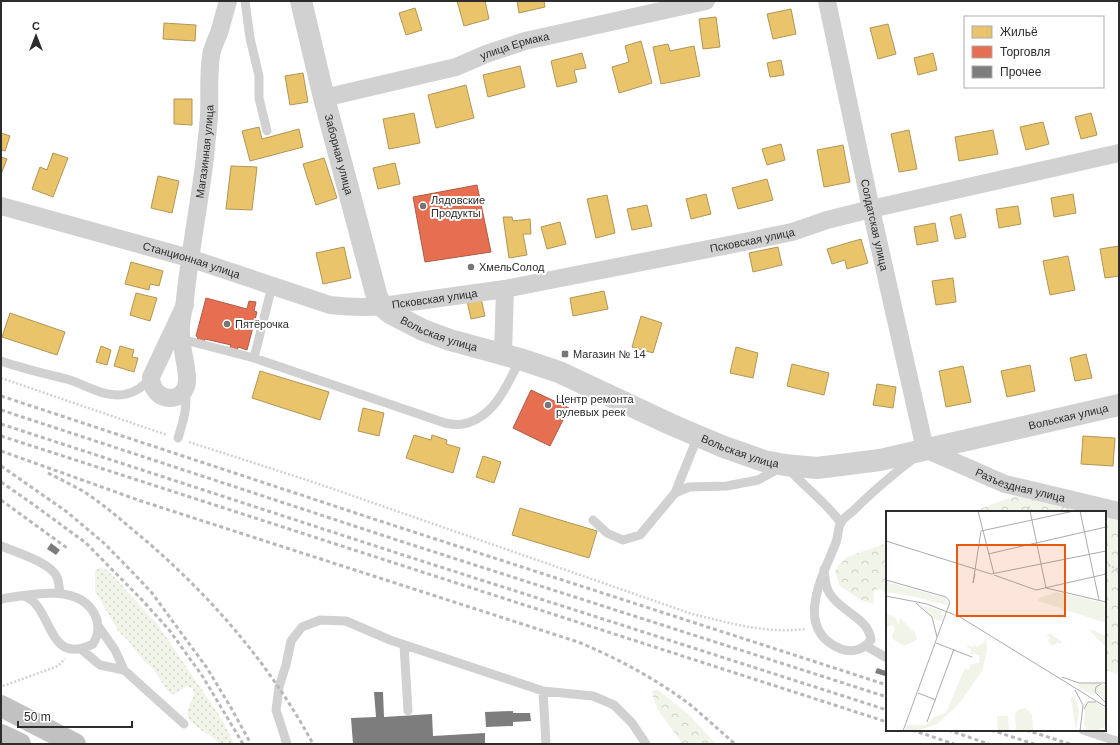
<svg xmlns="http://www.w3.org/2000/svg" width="1120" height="745" font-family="Helvetica,sans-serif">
  <defs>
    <pattern id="green-dots" width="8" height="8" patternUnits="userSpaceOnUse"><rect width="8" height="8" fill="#f0f4e9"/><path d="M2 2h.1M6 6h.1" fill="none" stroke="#ced1c8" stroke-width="1.8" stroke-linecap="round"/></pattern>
    <pattern id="forest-crowns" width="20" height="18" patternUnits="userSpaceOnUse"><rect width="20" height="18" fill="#f0f4e9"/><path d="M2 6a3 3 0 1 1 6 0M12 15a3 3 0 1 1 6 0" fill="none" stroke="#ced1c8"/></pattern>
  </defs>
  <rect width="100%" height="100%" fill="#fff"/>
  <path fill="url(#green-dots)" d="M99,568l6,1 9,8 44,48 65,96 11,23h-14c-9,-11 -38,-20 -32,-36 2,-4 4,-8 6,-12l-1,-7 -6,-3 -15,9 -5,-5 -13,-20 -12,-11 -15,-20 -8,-7 -24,-41v-20z"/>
  <path fill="url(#forest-crowns)" d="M1040,487l79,20v168l-14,-5v-158h-134z
    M887,543v51l-7,-5 -6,1 -1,14 -12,-4 -21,-14 -5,-14 3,-6 9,-9z
    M658,690l30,24 28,30h-36v-4c-10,-15 -26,-30 -28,-49z"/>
  <path fill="#e9c46a" stroke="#b09657" d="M457,1h28l4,18 -25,7z
    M517,1h27l1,6 -26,6z
    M415,8l7,22 -16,5 -7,-22z
    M791,9l5,25 -23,5 -6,-25z
    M716,17l4,30 -17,2 -4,-30z
    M164,23l32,2 -1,16 -32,-2z
    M888,24l8,30 -18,5 -8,-31z
    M641,41l11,42 -33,10 -7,-26 17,-5 -4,-16z
    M668,44l2,7 24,-5 6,30 -39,8 -8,-37z
    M582,53l4,15 -12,2 3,12 -20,5 -6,-26z
    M933,53l4,17 -19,5 -4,-17z
    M781,60l3,15 -14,2 -3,-14z
    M520,66l5,21 -37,10 -5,-22z
    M303,73l5,29 -18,3 -5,-29z
    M466,85l8,33 -38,10 -8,-33z
    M174,99h18v26l-18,-1z
    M414,113l6,30 -31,6 -6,-30z
    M1091,113l6,22 -16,4 -6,-22z
    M1043,122l6,22 -23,6 -6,-23z
    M259,127l3,12 37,-10 4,18 -53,14 -8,-30z
    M909,130l8,39 -18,3 -8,-38z
    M993,130l5,24 -39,7 -4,-24z
    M1,133l9,3 -5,15 -4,-1z
    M781,144l4,16 -18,5 -5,-16z
    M843,145l7,37 -26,5 -7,-37z
    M53,153l15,5 -15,39 -21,-8 8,-22 7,3z
    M1,157l6,2 -6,15z
    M324,158l13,40 -21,7 -13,-41z
    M395,163l5,21 -22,5 -5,-21z
    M231,166l26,1 -5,43 -26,-1z
    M158,176l21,5 -7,32 -21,-5z
    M767,179l6,21 -35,9 -6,-21z
    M706,194l5,20 -20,5 -5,-20z
    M1073,194l3,19 -22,4 -3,-19z
    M607,195l8,38 -19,5 -9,-39z
    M647,205l5,21 -20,4 -5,-21z
    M1018,206l3,18 -22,4 -3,-19z
    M961,214l5,23 -11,2 -5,-22z
    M503,217h9l1,4 17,-2 1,15h-8l4,21 -18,3z
    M560,222l6,22 -19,5 -6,-22z
    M935,223l3,18 -21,4 -3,-18z
    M861,239l7,24 -21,6 -2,-9 -13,4 -5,-15z
    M1119,246v30l-14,2 -5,-29z
    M344,247l7,31 -28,6 -7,-31z
    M778,247l4,18 -29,7 -4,-19z
    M1068,256l7,34 -25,5 -7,-34z
    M131,262l32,9 -4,15 -9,-2 -1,6 -24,-6z
    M953,278l3,24 -20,3 -4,-24z
    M604,291l4,18 -35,7 -3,-18z
    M136,293l21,5 -7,23 -20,-6z
    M481,298l4,18 -14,3 -4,-18z
    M10,313l55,19 -8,23 -55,-18z
    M641,316l21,7 -9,30 -21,-6z
    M101,346l10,4 -4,15 -11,-3z
    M120,346l14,4 -2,7 6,1 -4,14 -20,-6z
    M736,347l22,6 -5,25 -23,-5z
    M1086,354l6,24 -17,3 -5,-23z
    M792,364l37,9 -5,22 -37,-9z
    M1030,365l5,26 -28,6 -6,-26z
    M963,366l8,36 -25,5 -7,-36z
    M260,371l69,21 -9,28 -68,-22z
    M877,384l19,3 -3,21 -20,-3z
    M363,408l21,5 -5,23 -21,-5z
    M414,435l17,5 1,-5 15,5 -1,4 14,4 -7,25 -47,-15z
    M1083,436l32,2 -2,28 -32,-2z
    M483,456l18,6 -7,21 -18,-6z
    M520,508l77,23 -8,27 -77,-23z"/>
  <path fill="#e76f51" stroke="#af5b46" d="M477,185l14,67 -66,10 -12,-65z
    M206,298l41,11 2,-8 7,1 -2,9 3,1 -10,38 -9,-3 -1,5 -8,-2 2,-5 -26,-6 -1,3 -7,-2 1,-3 -2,-1z
    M531,390l38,18 -19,38 -37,-18z"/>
  <path fill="#7d7d7d" d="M51,543l9,7 -4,5 -9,-6z
    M877,668l9,3 -1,5 -10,-3z
    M374,692h9l1,25 48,-3 1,22 52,-3v11h-132l-2,-26 25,-1z
    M513,711v2h17l1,8 -18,1v4l-27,1 -1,-15z"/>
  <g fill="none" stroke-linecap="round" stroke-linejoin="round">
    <path stroke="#d1d1d1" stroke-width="2.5" stroke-dasharray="2 2" stroke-linecap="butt" d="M1,378l166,57
      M189,442l127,41 376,131c38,9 74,20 114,15
      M1028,507l5,5
      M1105,563l14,7
      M3,686l55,-20 7,-7"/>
    <path stroke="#d1d1d1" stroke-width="9" d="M245,1l5,37 9,38v22l8,33
      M181,339l73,19 191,65c5,1 12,2 18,1 31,-6 45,-40 57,-65
      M254,358l18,-72
      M1,361c23,8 46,13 69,19 18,6 37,19 56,14 11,-2 19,-9 25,-17
      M178,438c5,-16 10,-31 7,-48
      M675,493l14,-6 38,-1 31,-6 27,-15c18,21 39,35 56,58
      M593,520l14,13 16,7 17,-5 35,-42 23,-57
      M1,546c14,6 49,16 56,31 2,4 2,11 3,16
      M824,569c1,9 1,18 6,25 11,18 39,24 41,46 -8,10 -18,13 -30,9 -48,-19 -19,-72 -6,-104 3,-7 3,-15 5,-21 2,-5 9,-10 13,-13 19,-19 39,-36 60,-52
      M1,599c28,-4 78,-17 94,16 5,10 4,19 -2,29 -48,24 -39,-40 -70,-48
      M99,627l16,23 9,20 60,54
      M404,645l4,66
      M866,646l21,12
      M81,649l19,16 24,5
      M543,691l3,53
      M1083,730l36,12
      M287,744l-11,-34 3,-23 7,-22 5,-24 11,-14 18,-7 26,1 44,19 153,51 50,5 21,9 18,18 14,21"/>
    <g stroke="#d1d1d1" stroke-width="18">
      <path id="s1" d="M827,1l44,208 54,240 80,35 114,27"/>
      <path id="s2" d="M324,98l132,-31 30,-13 39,-13 181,-40"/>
      <path id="s3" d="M1,206l188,52 141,47c17,2 34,3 52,1l123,-17 244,-48 43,-9 35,-12 44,-11 248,-56"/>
      <path id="s4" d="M185,305l-34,72c1,28 38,28 36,0 -1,-15 -6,-30 -6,-45 -1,-11 3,-22 4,-33 5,-47 14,-94 20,-141 1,-14 3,-28 4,-42 1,-20 -1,-40 2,-60 1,-8 5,-16 8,-23 3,-11 6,-21 9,-32"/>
      <path d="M503,354l2,-65"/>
    </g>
    <path stroke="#d1d1d1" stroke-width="22" id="s5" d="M301,1l23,97 53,199 5,9 8,7 33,17 27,10 70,19 39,13 111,52 28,12 26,11 40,14 21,4 32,3 63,-8 239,-55"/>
    <path stroke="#c1c1c1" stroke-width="22" d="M1,706l74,38
      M1,735l19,9"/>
    <path stroke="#b8b8b8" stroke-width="3" stroke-dasharray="4 3" stroke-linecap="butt" d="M1,396l385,127 501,162
      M1,410l399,131 487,156
      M1,424l399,130 487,156
      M1,436l886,286
      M1,451l140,50 437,141c39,16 76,36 110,61 16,13 31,27 47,41
      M1,466l66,46 38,32 32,33 15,16 55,75 23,38 21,38
      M48,473c12,6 24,12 35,18 18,12 34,25 50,39 72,59 136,132 180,214
      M1,482l29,20 56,41 58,59 26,29 33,46 40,67
      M1,500l66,48
      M912,730l42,14
      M948,730l41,14
      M991,730l43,14
      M1026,730l44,14"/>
  </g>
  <g fill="#767676" stroke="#fff" stroke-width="1.5">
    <circle cx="423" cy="206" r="4"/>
    <circle cx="471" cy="267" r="4"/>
    <circle cx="227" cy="324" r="4"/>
    <rect x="561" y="350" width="8" height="8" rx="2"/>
    <circle cx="548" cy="405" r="4"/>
  </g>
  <g text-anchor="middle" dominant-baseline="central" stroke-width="4" stroke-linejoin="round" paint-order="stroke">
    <g font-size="11" fill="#2c2c2c" stroke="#fff">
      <text stroke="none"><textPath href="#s2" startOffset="198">улица Ермака</textPath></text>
      <text stroke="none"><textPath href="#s4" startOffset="369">Магазинная улица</textPath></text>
      <text stroke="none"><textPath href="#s5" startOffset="158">Заборная улица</textPath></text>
      <text stroke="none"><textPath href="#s1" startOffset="229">Солдатская улица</textPath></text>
      <text stroke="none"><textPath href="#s3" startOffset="772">Псковская улица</textPath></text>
      <text stroke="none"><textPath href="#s3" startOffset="198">Станционная улица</textPath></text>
      <text stroke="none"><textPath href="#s3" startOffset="449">Псковская улица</textPath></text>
      <text stroke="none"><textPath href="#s5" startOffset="380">Вольская улица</textPath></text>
      <text stroke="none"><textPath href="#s5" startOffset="1040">Вольская улица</textPath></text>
      <text stroke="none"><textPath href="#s5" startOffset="704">Вольская улица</textPath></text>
      <text stroke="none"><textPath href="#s1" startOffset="561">Разъездная улица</textPath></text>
    </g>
    <g font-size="11" fill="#2c2c2c" stroke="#fff" text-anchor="start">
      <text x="431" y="200">Лядовские<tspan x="431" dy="13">Продукты</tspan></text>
      <text x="479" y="267">ХмельСолод</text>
      <text x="235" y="324">Пятёрочка</text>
      <text x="573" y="354">Магазин № 14</text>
      <text x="556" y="399">Центр ремонта<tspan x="556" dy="13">рулевых реек</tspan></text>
    </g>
  </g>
  <g transform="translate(886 511)">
    <rect width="220" height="220" fill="#fff"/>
    <path d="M0,71l59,16 4,8 -33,-9 -30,-5zM34,94l22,6 -2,3 4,1 -3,6 -5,-1zM211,172l-3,13 -18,-11v-1zM212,174h8v17l-11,-13zM208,191l12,7v17l-10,5h-9l-3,-7 1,-17 2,-3z" fill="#f0f4e9"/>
    <path d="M171,81l47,11 2,20 -68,-22 1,-3zM0,103l10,3 2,8 2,-7 15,15 2,7 -13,6 -10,-6 -2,-4 3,-7 -2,-4 -6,2zM204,118l16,7v11l-15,-15zM163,122l12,8v3l-4,-1 -5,3 -4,-5 3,-4 -5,-1zM100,125l1,15 -5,20 -24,34 -21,19 -20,7h-12l2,-6h19l8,-8 12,-4 19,-45 4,2 2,-6 8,-1v-8l-9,-1 1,-4 -5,-5 8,2 -1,-4 4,4 7,-5zM188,183l5,16 -3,21 -5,-33z" fill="#f0f4e9"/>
    <path d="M140,197l6,6 1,17h-17l-1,-17 3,-4zM111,205h11l1,15h-11z" fill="#f0f4e9"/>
    <path fill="none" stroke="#ababab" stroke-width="1" d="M92,0l16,63M144,0l16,77 60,14M194,0l19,89M0,30l105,33 115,-23M102,43l118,-27M89,63l-2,9 8,-52 93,-20M108,64l42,15 70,-16M0,69l60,17 4,5 -47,129M0,85l41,8 33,13 146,90M30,92l16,14 5,20M50,132l36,14M176,166l17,6h27M215,173l-5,3 -1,5 11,11M189,179l8,15 -3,26M32,182l18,7M198,198l4,-7h8M41,211l27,-73"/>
    <path fill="#e8590c" fill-opacity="0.15" stroke="#e8590c" stroke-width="2" d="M71,34h108v71h-108z"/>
    <rect width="220" height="220" fill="none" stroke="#2c2c2c" stroke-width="2"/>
  </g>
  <rect width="1120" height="745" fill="none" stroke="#2c2c2c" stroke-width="4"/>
  <rect x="964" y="16" width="140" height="72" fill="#ffffff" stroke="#ababab"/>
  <rect x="972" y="26" width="20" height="12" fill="#e9c46a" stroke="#ababab"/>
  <text x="1000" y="36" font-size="12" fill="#2c2c2c">Жильё</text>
  <rect x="972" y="46" width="20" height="12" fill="#e76f51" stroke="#ababab"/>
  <text x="1000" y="56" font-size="12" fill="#2c2c2c">Торговля</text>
  <rect x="972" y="66" width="20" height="12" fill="#7d7d7d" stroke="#ababab"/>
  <text x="1000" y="76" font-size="12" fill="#2c2c2c">Прочее</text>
  <g transform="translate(36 36)" stroke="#ffffff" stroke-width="3" paint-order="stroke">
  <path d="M0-3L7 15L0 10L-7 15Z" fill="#2c2c2c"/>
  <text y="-6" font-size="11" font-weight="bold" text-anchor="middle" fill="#2c2c2c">С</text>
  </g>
  <path d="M18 721v6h114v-6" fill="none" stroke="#2c2c2c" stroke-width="2"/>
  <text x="24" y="721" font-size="12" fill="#2c2c2c" stroke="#ffffff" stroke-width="3" paint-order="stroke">50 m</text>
</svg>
